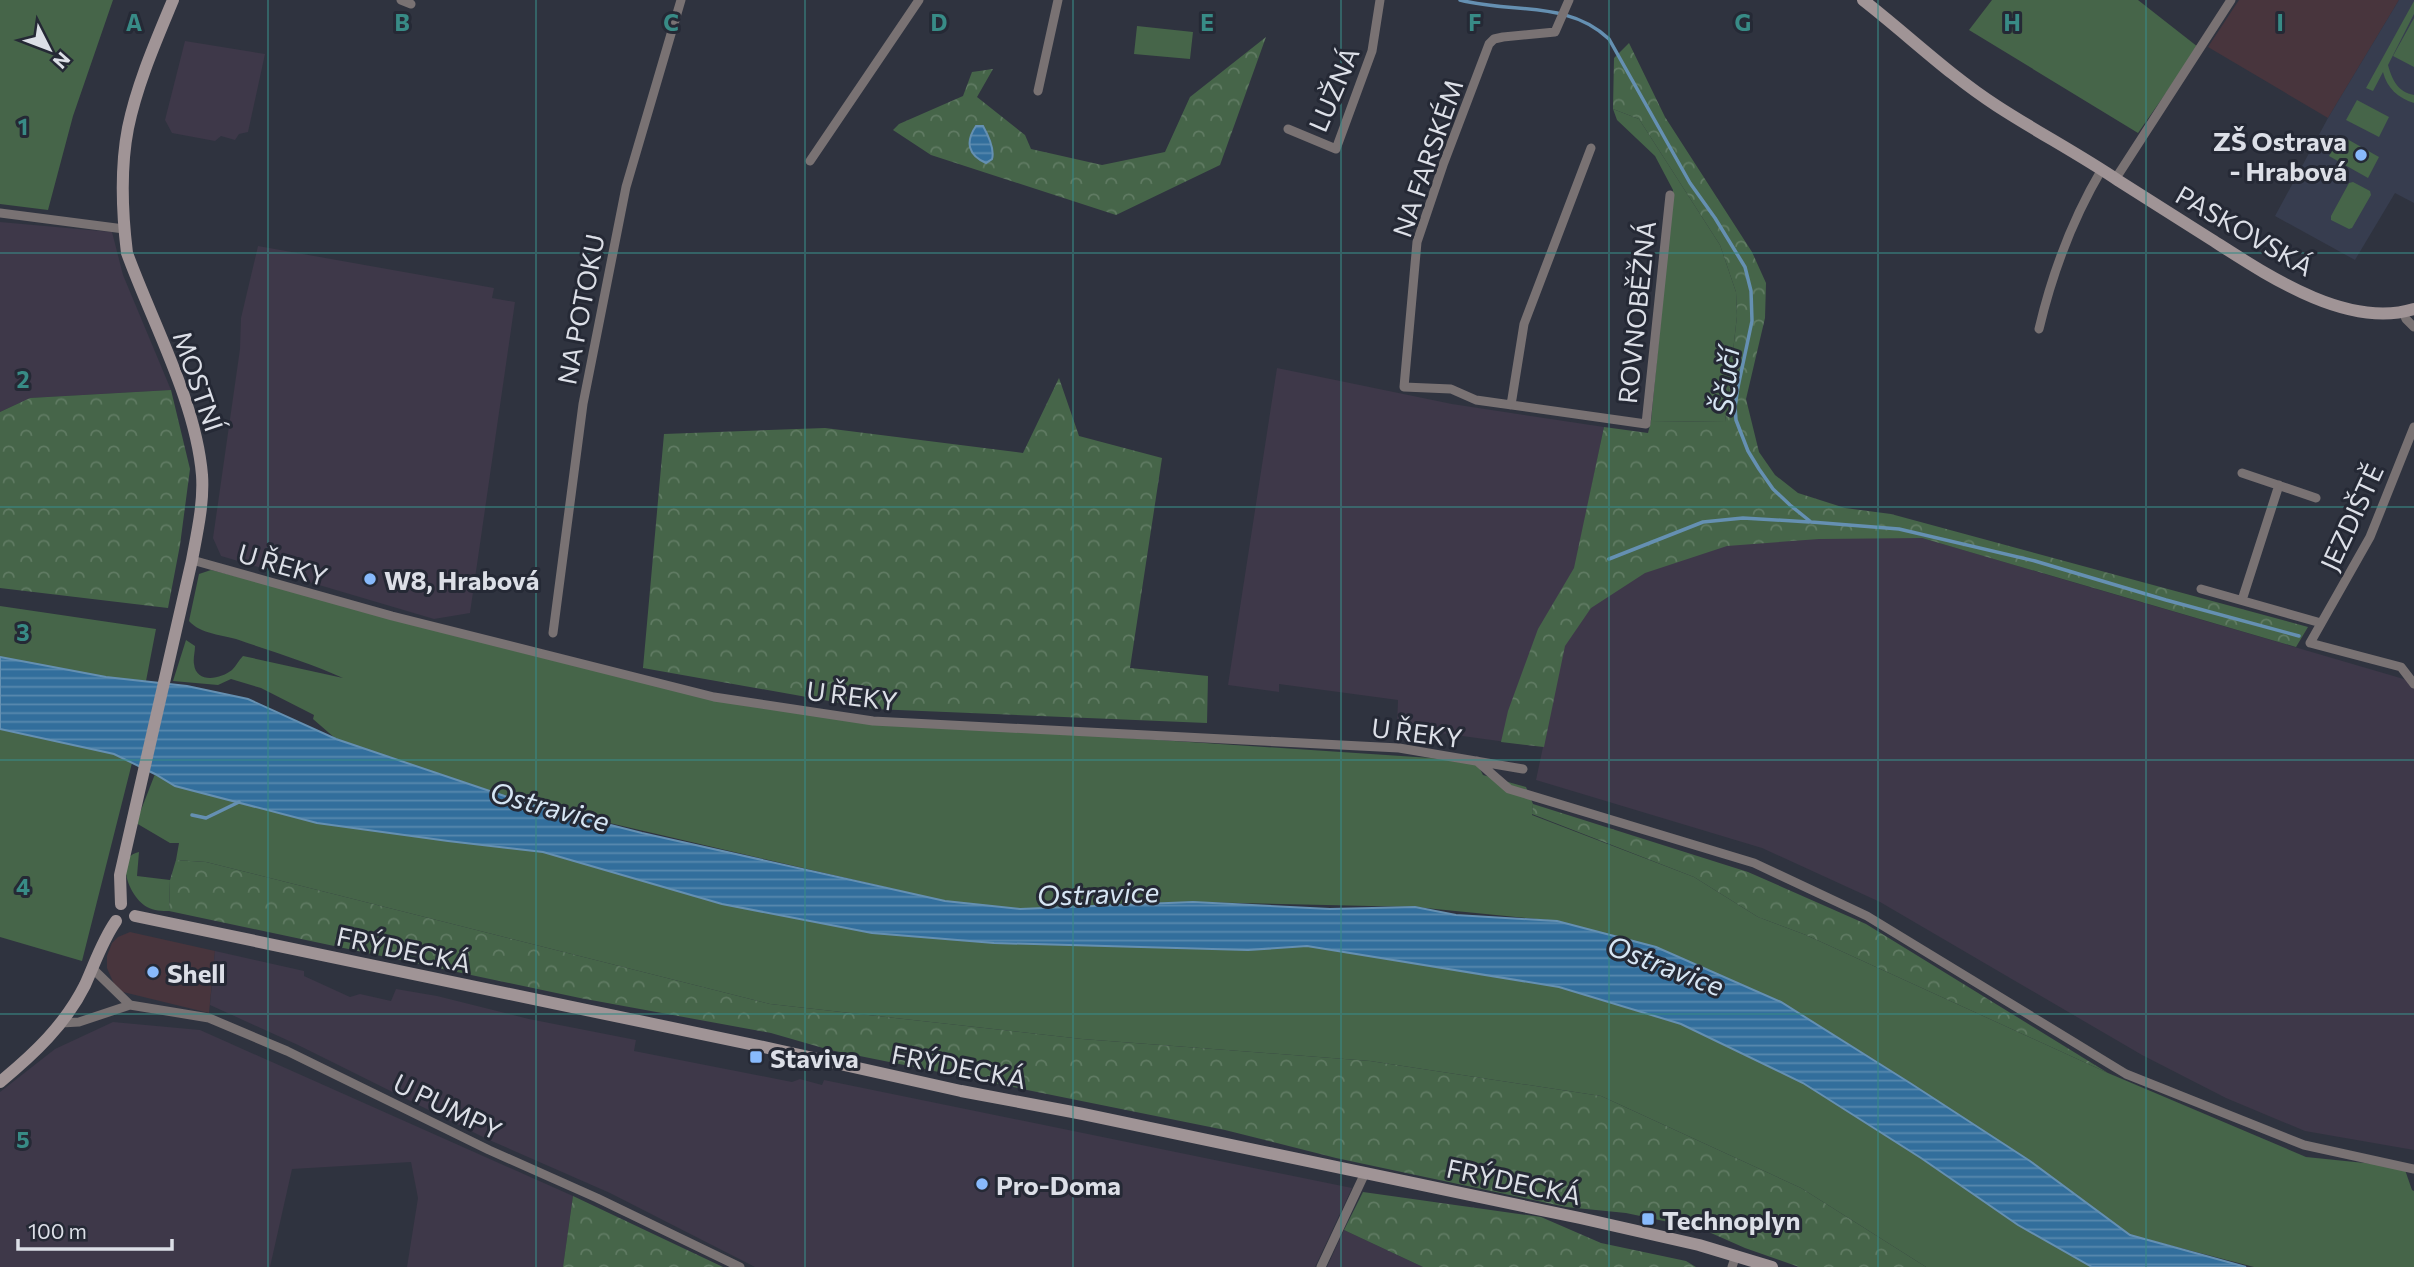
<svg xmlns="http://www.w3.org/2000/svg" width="2414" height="1267" font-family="Commissioner,sans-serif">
  <defs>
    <pattern id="forest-crowns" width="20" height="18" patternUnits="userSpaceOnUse" patternTransform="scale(1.75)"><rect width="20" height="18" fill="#466549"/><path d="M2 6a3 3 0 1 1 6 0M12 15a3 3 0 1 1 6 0" fill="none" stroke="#607b63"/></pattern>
    <pattern id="water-rules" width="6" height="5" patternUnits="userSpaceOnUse" patternTransform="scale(1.75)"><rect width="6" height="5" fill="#326e9c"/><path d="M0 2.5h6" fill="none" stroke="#5989ae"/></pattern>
  </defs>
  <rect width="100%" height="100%" fill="#2f333f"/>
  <path fill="#48353d" d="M2239,0h160l-71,118 -120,-71z
    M130,932l85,19 -6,62 -86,-21 -9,-8 -7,-16v-12l5,-13 6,-6z"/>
  <path fill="#3e3849" d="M185,41l80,13 -17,78 -9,2 -4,6 -14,-4 -6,5 -43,-8 -7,-13z
    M0,222l112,10 11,43 48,115 -141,8 -30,14z
    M258,246l236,42 -2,10 23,4 -45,311 -36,6 -213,-63 -8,-18 27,-189 1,-31z
    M1277,368l175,36 152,23 -29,140 86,-36 227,-3 526,154v468l-109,-19 -79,-33 -84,-43 -262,-153 -118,-54 -226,-68 7,-33 -146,-20 1,-27 -119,-16v8l-51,-7z
    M215,951l89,20v5l46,21 10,-3 31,7 5,-12 41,7 92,23 107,21 -2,11 158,31 8,-3 22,6 2,-5 528,108 -37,79h-560l-145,-74 -123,-54 -189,-94 -88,-40z
    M113,1022l87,8 373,166 -10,71h-156l11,-69 -7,-36 -119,7 -22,98h-270v-175l55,-43z
    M1344,1230l79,37h-96z"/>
  <path fill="#373d4f" d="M2399,0h15v203l-19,-10 -40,67 -80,-44 53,-98z"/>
  <path fill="#466549" d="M0,0h113l-40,116 -25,94 -48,-6z
    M1992,0h146l60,47 -60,86 -169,-103z
    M2414,1v13l-26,51c4,15 10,27 26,30v8c-16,-5 -27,-15 -31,-31l-10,19 -7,-3z
    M2414,18v49l-21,-11z
    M1137,26l56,6 -3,27 -56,-5z
    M2357,100l32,17 -10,20 -33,-17z
    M1613,109l26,10 81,126 16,47 1,24 -12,106 -74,-1 22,-231 -18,-34 -38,-36z
    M2340,135l39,22 -11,21 -39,-22z
    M2353,182l17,9 1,4 -19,33 -3,1 -18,-9v-4l18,-33z
    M211,570l503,127 159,24 603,40 7,14 43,12 7,17 -1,11 162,62 64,40 48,18 302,138 198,84 98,10 8,23 2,1v76h-160l-124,-32 -573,-314 -142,-14 -222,-5 -173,7 -75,-8 -417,-97 -192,-65 -23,-20 1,-4 -53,-27 -30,-9 -13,6 -45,-4 13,-41 9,6c0,6 -2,13 -1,18 2,20 27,15 38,6 4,-4 7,-10 11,-14l100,22c-32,-15 -70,-26 -104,-38 -15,-5 -39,-6 -50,-19l10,-47z
    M0,606l156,23 -10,52 -40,-4 -106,-20z
    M0,729l114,25 18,9 -50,198 -82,-24z
    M155,774l20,12 142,37 226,29 179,52 150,29 122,10 158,3h155l252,40 122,38 122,59 292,184h-169l-125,-79 -200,-92 -231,-35 -288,-22 -312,-35 -564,-142 -30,-2 3,-17h-9l-34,-20z
    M139,852l-2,24 33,4 -1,31c-7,0 -15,0 -22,-4 -17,-9 -34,-50 -8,-55z"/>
  <path fill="url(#forest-crowns)" d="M1266,37l-46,128 -104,50 -185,-60 -38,-25 6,-6 64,-28 9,-24 21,-3 -16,28 48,38 6,14 71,16 63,-13 25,-55z
    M1629,43l36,74 87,135 14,31 -1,35 -19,81 13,53 16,23 23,18 47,15 46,6 417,113 -12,20 -374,-109 -103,1 -92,7 -82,27 -54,35 -26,38 -21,101 -43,-5 7,-31 30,-82 36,-61 30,-141 44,6 3,-12 74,1 12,-106 -1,-24 -16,-47 -81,-126 -26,-10 1,-51z
    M1059,378l20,58 83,22 -32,210 78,8 -1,47 -333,-14 -231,-41 21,-234 161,-6 198,25z
    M171,390l19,79 -10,76 -12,63 -168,-20v-176l30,-14z
    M1533,804l215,68 118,52 242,149 -302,-138 -48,-18 -64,-40 -162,-63z
    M176,860l30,2 564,142 312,35 288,22 231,35 200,92 125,79h-127l-54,-19 -43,-19 -76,-16 -60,-6 -230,-49 -111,-28 -395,-80 -59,-17 -191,-35 -411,-87 1,-31z
    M1363,1192l178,25 60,26 85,18 10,6h-273l-79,-37z
    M573,1196l150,71h-160z"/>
  <path fill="url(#water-rules)" stroke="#6590b2" stroke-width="2" d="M976,126h7c5,9 12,23 9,33l-6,4c-18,-8 -21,-21 -10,-37z
    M0,657l106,20 81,9 61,13 88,40 192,65 114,29 303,68 75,8 173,-7 137,7 85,-2 41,8 101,6 99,26 125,55 129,81 120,78 100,74 116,32h-154l-74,-42 -97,-67 -118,-75 -122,-59 -122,-37 -252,-41 -59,4 -254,-7 -122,-10 -150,-29 -179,-52 -95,-11 -131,-18 -142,-37 -20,-12 -41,-20 -114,-25z"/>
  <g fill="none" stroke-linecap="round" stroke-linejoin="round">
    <path stroke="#6590b2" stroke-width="3.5" d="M1460,0c54,14 108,0 149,39l81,144 25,35 30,49 6,24 1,30 -14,66 -3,20 1,13 12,31 11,18 14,20 17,16 21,17 88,7 136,32 131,39 133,36
      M1609,559l94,-37 40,-4 66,4
      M192,815l14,3 33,-16"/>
    <path stroke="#797273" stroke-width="9" d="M401,0l10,4
      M1569,0l-14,32 -52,5 -9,2 -5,5 -46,121 -26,77 -13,145 47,2 25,11 170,24 24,-229
      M1038,91l20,-91
      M1288,129l48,20 36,-98 8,-51
      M810,161l109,-161
      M2116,178l115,-178
      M0,213l124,16
      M2403,312l3,7 8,8
      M2039,329c13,-55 34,-111 63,-160
      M1511,405l13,-81 67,-176
      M2414,427l-44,110 -60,106 91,24 13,17
      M2242,473l74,25
      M192,560l200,56 322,81 159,24 526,27 124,21
      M2201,589l120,34
      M2242,600l37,-115
      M553,633l30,-229 43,-217 55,-187
      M1477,761l32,28 245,74 113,53 259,158 178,71 110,24
      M92,968l38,37 79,13 78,33 202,99 108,48 143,69
      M61,1023l18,-1 51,-17
      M1321,1267l44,-94
      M1732,1267l4,-12"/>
    <path stroke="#a09496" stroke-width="12" d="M1863,0c45,35 86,75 134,106 40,26 82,48 122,75 30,19 60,38 90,57 55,35 137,92 205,71
      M121,904l-1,-29 72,-315c5,-27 12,-57 10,-85 -6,-73 -50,-153 -75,-222 -5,-41 -7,-84 1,-125 9,-44 28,-87 45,-128
      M135,916l624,130 202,45 122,23 497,104 119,27 73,22
      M0,1082c34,-28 65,-57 85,-97 10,-22 17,-44 31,-64"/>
  </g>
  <path fill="none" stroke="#388b86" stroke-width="2" stroke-opacity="0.55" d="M268,0v1267M536,0v1267M805,0v1267M1073,0v1267M1341,0v1267M1609,0v1267M1878,0v1267M2146,0v1267M0,253h2414M0,507h2414M0,760h2414M0,1014h2414"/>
  <g fill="#88bafc" stroke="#252935" stroke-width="2.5">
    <circle cx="2361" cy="155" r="7"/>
    <circle cx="370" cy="579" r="7"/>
    <circle cx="153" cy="972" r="7"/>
    <rect x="749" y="1050" width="14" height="14" rx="3.5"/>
    <circle cx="982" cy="1184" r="7"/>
    <rect x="1641" y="1212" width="14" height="14" rx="3.5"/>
  </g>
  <g text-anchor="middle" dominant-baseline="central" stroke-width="6" stroke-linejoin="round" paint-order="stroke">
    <g font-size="26" fill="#dcdfe7" stroke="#252935">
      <text transform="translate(1333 89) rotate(-67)">LUŽNÁ</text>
      <text transform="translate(1427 158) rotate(-71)">NA FARSKÉM</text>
      <text transform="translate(2245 230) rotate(30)">PASKOVSKÁ</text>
      <text transform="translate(580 309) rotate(-79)">NA POTOKU</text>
      <text transform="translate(1636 312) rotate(-84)">ROVNOBĚŽNÁ</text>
      <text transform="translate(199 381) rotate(71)">MOSTNÍ</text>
      <text transform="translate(2351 517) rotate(-65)">JEZDIŠTĚ</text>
      <text transform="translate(283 564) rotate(16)">U ŘEKY</text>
      <text transform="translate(852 695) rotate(7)">U ŘEKY</text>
      <text transform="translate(1417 732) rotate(7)">U ŘEKY</text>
      <text transform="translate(404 949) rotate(12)">FRÝDECKÁ</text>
      <text transform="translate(959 1066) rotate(11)">FRÝDECKÁ</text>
      <text transform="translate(448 1106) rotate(26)">U PUMPY</text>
      <text transform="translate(1514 1181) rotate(12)">FRÝDECKÁ</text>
    </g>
    <g font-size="26" font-weight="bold" fill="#dcdfe7" stroke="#252935" text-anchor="start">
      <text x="2347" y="140" text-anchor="end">ZŠ Ostrava<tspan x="2347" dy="30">- Hrabová</tspan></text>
      <text x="384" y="579">W8, Hrabová</text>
      <text x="167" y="972">Shell</text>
      <text x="770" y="1057">Staviva</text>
      <text x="996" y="1184">Pro-Doma</text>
      <text x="1662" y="1219">Technoplyn</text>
    </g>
    <g font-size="28" font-style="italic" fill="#d6e5f3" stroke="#252935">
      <text transform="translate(1725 381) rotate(-84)">Ščučí</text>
      <text transform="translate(550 806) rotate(15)">Ostravice</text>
      <text transform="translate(1098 893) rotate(-2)">Ostravice</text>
      <text transform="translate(1666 965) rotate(21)">Ostravice</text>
    </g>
  </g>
  <g font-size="23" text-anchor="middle" font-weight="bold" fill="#388b86" stroke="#252935" stroke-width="6" stroke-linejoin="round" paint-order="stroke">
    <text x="134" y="31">A</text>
    <text x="402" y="31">B</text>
    <text x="671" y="31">C</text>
    <text x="939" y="31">D</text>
    <text x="1207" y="31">E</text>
    <text x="1475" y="31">F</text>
    <text x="1743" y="31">G</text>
    <text x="2012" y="31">H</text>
    <text x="2280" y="31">I</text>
    <text x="23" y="135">1</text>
    <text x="23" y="388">2</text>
    <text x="23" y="641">3</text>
    <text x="23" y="895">4</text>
    <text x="23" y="1148">5</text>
  </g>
  <g transform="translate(49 49) rotate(132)" stroke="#252935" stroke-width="5" paint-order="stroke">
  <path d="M0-5L12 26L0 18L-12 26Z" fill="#dcdfe7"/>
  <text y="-10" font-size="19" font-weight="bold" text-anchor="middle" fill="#dcdfe7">N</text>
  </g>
  <path d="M18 1239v10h154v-10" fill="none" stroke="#dcdfe7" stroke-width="3.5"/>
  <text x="28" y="1239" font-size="21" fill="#dcdfe7" stroke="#252935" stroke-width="5" paint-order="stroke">100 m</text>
</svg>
